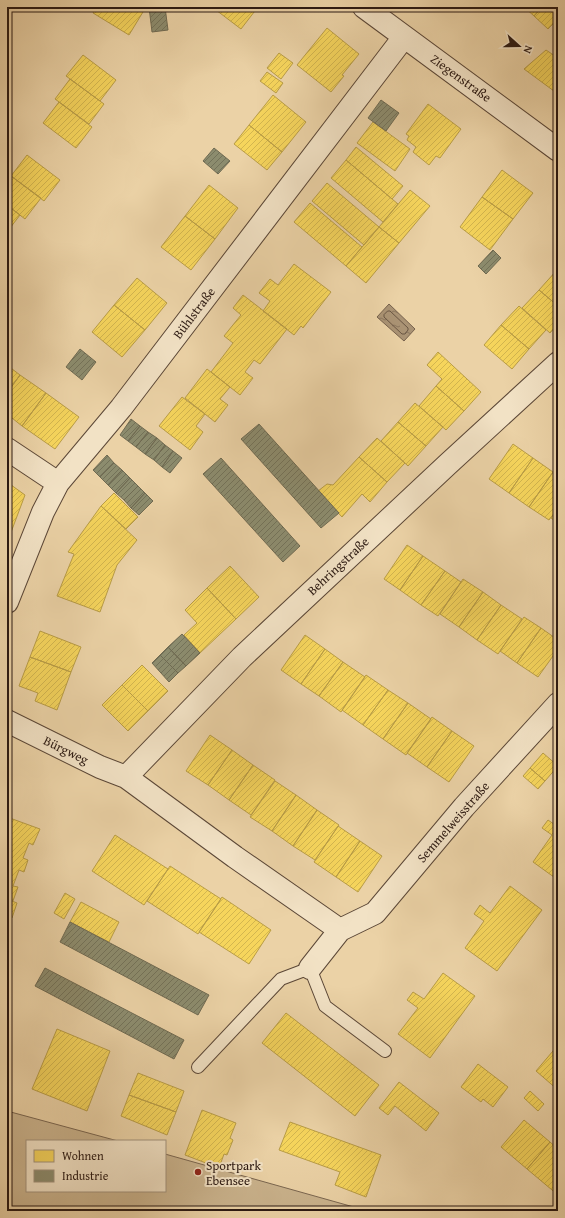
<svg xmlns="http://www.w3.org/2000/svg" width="565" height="1218" font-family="'Gentium Book Plus',serif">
  <defs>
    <pattern id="water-ripples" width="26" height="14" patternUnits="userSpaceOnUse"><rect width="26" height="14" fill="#aa9374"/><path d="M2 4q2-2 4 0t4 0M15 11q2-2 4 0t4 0" fill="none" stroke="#8b775e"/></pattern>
    <pattern id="homes-hatch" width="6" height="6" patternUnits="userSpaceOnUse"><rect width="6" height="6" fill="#f6d55c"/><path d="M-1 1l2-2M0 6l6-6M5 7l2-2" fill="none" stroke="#d3b64f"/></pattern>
    <pattern id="industry-hatch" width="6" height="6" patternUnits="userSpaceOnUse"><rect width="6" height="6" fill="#8c8c6e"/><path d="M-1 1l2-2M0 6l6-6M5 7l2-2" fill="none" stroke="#737259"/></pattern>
  </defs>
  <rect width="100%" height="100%" fill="#ebd2a6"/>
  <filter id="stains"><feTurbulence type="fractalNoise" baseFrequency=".005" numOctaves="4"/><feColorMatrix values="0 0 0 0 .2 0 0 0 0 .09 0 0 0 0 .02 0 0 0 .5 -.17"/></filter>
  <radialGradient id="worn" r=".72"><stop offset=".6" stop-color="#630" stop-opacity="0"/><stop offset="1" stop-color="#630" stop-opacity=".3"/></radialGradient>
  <path fill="#cab38d" stroke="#7a6650" d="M7,1111l111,30h-91v50h138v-37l203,57h-361z"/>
  <path fill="url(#water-ripples)" stroke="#77624d" d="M389,304l26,25 -11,12 -27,-24z"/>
  <path fill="url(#homes-hatch)" stroke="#b99d46" d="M97,7h49l-17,28 -36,-22z
    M212,7h46l-17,22z
    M524,7h18l-8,9z
    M542,7h16v12l-10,10 -14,-13z
    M327,28l32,26 -17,21 2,1 -13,16 -34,-27z
    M546,50l12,8v36l-34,-25z
    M279,53l14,10 -12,16 -14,-11z
    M83,55l33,25 -16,21 -34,-25z
    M267,72l16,11 -7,10 -16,-12z
    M70,79l34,25 -15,20 -34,-25z
    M273,95l33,27 -24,30 -33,-27z
    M59,102l33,25 -16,21 -33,-25z
    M428,104l33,25 -21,29 -4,-2 -7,9 -16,-13 3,-5 -9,-7 2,-4 -3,-2z
    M373,122l37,27 -15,22 -38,-28z
    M249,125l33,27 -15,18 -33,-26z
    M356,147l47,39 -11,13 -46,-39z
    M27,155l33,25 -16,21 -33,-25z
    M346,160l52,44 -15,18 -52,-44z
    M502,170l31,23 -20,26 -31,-22z
    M7,173l34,25 -16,21 -18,-14z
    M327,183l52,44 -15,18 -52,-44z
    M209,185l29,23 -23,31 -30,-23z
    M410,190l20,16 -31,37 -20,-16z
    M482,197l31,22 -23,31 -30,-23z
    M310,203l52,44 -16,19 -52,-44z
    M7,205l13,10 -13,17z
    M185,216l30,23 -24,31 -30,-23z
    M379,227l20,16 -33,40 -20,-17z
    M294,264l37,28 -28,36 -2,-2 -7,9 -31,-24 7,-10 -11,-8 11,-14 8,6z
    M556,271l2,1v34l-19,-16z
    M137,278l30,25 -22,27 -31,-25z
    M539,290l19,16v18l-8,9 -28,-25z
    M243,295l44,34 -27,35 -6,-4 -9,12 8,6 -13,17 -29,-23 22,-29 -9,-7 17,-21 -8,-7z
    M114,305l31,25 -23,27 -30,-25z
    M519,306l27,24 -17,19 -28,-24z
    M501,325l28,24 -17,20 -28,-24z
    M438,352l43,40 -17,19 -28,-25 6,-7 -15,-14z
    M7,365l13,10 -13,18z
    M207,369l23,18 -10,12 8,6 -13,17 -30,-24z
    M20,375l26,18 -24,33 -15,-12v-21z
    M436,386l28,25 -18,19 -27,-24z
    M46,393l33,24 -24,32 -33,-23z
    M182,397l23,17 -9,12 7,6 -13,18 -31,-24z
    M415,403l28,24 -17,19 -28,-24z
    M398,422l28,24 -18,20 -27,-25z
    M377,438l28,25 -18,19 -28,-25z
    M513,444l20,14 -24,35 -20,-14z
    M359,457l28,25 -17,20 -8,-8 -20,23 -24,-26 9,-7 6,1z
    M533,458l20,14 -24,35 -20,-14z
    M553,472l5,3v33l-9,12 -20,-13z
    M7,482l18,13 -18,48z
    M114,493l24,24 -12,12 -25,-23z
    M101,506l36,34 -20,25 -17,47 -43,-16 17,-42 -6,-2z
    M558,508v15l-7,-5z
    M407,545l16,11 -23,34 -16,-11z
    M423,556l22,15 -24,34 -21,-15z
    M230,566l29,31 -23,22 -29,-31z
    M445,571l16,11 -23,34 -17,-11z
    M463,579l20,13 -24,35 -19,-13z
    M207,588l29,31 -36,34 -16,-18 13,-12 -12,-13z
    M483,592l18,13 -24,35 -18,-13z
    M501,605l21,14 -24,35 -21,-14z
    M524,617l17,11 -24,35 -17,-12z
    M541,628l17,12v9l-20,28 -21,-14z
    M40,631l41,16 -10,25 -41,-15z
    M305,635l20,14 -24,35 -20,-14z
    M325,649l18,13 -24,34 -18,-12z
    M30,657l41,15 -14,38 -22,-9 3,-8 -19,-7z
    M343,662l22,15 -24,35 -22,-16z
    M142,665l26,26 -20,20 -26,-26z
    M366,675l22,15 -25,35 -21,-15z
    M122,685l26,26 -20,20 -26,-26z
    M388,690l20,13 -25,36 -20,-14z
    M408,703l23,16 -25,36 -23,-16z
    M432,717l20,14 -25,36 -20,-14z
    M452,731l22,15 -25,36 -22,-15z
    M210,735l22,15 -24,35 -22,-14z
    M232,750l21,15 -24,35 -21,-15z
    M543,753l15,13 -13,15 -15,-13z
    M253,765l22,15 -24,35 -22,-15z
    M530,768l15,13 -7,8 -15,-13z
    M275,781l21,14 -24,36 -22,-14z
    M296,795l21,15 -24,36 -21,-15z
    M317,810l22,15 -24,35 -22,-14z
    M7,817l33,12 -7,16 -4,-2 -6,15 5,2 -4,12 -5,-2 -6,16 5,1 -5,14 -6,-2z
    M548,820l10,7v53l-25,-18 19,-27 -10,-7z
    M338,826l22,15 -24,36 -22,-15z
    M115,835l53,34 -24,36 -52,-34z
    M360,841l22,15 -24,36 -22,-15z
    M170,866l51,33 -23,35 -51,-33z
    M510,886l32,24 -45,61 -32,-23 19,-27 -10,-7 6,-9 10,8z
    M65,893l10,6 -11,20 -10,-6z
    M222,897l49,33 -22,34 -50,-32z
    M7,899l10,4 -5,15 -5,-2v1z
    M81,902l38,20 -10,20 -39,-20z
    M443,973l32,23 -45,62 -32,-24 20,-26 -11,-8 6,-8 11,7z
    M286,1013l93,72 -24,31 -93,-73z
    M57,1029l53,22 -23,60 -55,-22z
    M558,1045v45l-22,-19z
    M478,1064l30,23 -15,20 -10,-8 -2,3 -20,-15z
    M138,1073l46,18 -8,21 -47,-17z
    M399,1082l40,31 -13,18 -31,-25 -7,9 -9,-7z
    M530,1091l14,13 -6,7 -14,-13z
    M129,1095l47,17 -9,23 -46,-19z
    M202,1110l34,13 -6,15 3,2 -6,15 -3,-1 -5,14 -34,-13z
    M524,1120l26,22 -23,27 -26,-22z
    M290,1122l91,33 -15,42 -31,-12 5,-13 -61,-22z
    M550,1142l8,7v46l-31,-26z"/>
  <path fill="url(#industry-hatch)" stroke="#6f6a52" d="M149,7h16l3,23 -16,2z
    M381,100l18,13 -13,18 -18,-13z
    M214,148l16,13 -12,13 -15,-13z
    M493,250l8,8 -15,16 -8,-8z
    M80,349l16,13 -14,18 -16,-13z
    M131,419l9,7 -12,15 -8,-6z
    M259,424l80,89 -18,15 -80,-89z
    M140,426l8,6 -12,15 -8,-6z
    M148,432l9,6 -12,16 -9,-7z
    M157,438l8,7 -11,15 -9,-6z
    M165,445l8,6 -11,16 -8,-7z
    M173,451l9,7 -12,15 -8,-6z
    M107,455l7,8 -14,14 -7,-7z
    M221,458l79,88 -17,16 -80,-88z
    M114,463l8,7 -14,15 -8,-8z
    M122,470l8,8 -14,15 -8,-8z
    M130,478l8,8 -14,14 -8,-7z
    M138,486l7,7 -14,15 -7,-8z
    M145,493l8,8 -14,14 -8,-7z
    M182,634l18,19 -14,13 -18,-19z
    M168,647l18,19 -8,7 -18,-18z
    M160,655l18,18 -9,9 -17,-19z
    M70,922l139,73 -11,20 -138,-73z
    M45,968l139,72 -10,19 -139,-73z"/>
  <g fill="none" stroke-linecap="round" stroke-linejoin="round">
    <path stroke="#6a5643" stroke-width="1" d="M388,311h2l18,17v2l-3,4h-3l-18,-17v-2z"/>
    <defs>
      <path id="lane" d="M198,1067l83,-88 29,-11 15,38 60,45"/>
      <path id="street" d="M364,7l194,143
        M7,449l51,34
        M7,602l36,-90 15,-29 63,-75 283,-371
        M7,721l93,46 26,10 109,80 105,73
        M126,777l116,-120 206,-193 110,-101
        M310,968l30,-38 35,-17 89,-106 94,-103"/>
    </defs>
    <use href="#lane" stroke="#5b4737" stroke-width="14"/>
    <use href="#street" stroke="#5b4737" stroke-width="24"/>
    <use href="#lane" stroke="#f2e2c5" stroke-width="12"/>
    <use href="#street" stroke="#f2e2c5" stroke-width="22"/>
  </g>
  <circle fill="#8f2418" stroke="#f2e2c5" stroke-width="1.5" cx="198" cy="1172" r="4"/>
  <g text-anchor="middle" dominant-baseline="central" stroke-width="4" stroke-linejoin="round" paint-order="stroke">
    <g font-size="13" fill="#2b1912" stroke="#f2e2c5">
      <text transform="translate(461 78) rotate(36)">Ziegenstraße</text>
      <text transform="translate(194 313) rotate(-53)">Bühlstraße</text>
      <text transform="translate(338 566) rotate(-43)">Behringstraße</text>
      <text transform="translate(66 750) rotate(26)">Bürgweg</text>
      <text transform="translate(453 822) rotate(-49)">Semmelweisstraße</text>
    </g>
    <g font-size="13" fill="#2b1912" stroke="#f2e2c5" text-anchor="start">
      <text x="206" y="1165">Sportpark<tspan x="206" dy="15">Ebensee</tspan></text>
    </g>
  </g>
  <rect width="565" height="1218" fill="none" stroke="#ebd2a6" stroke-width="24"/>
  <rect x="8" y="8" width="549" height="1202" fill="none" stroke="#2b1912" stroke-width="2"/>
  <rect x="12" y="12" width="541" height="1194" fill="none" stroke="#2b1912"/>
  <rect x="26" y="1140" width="140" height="52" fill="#f2e2c5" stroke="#a2927d"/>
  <rect x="34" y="1150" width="20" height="12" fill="#f6d55c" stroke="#a2927d"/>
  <text x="62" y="1160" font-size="12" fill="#2b1912">Wohnen</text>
  <rect x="34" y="1170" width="20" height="12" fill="#8c8c6e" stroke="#a2927d"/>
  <text x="62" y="1180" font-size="12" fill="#2b1912">Industrie</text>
  <g transform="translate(519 46) rotate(111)" stroke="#f2e2c5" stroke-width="3" paint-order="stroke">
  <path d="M0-3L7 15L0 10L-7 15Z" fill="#2b1912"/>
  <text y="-6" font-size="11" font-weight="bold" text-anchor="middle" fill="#2b1912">N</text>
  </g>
  <rect width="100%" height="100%" filter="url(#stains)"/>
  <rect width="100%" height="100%" fill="url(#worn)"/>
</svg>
